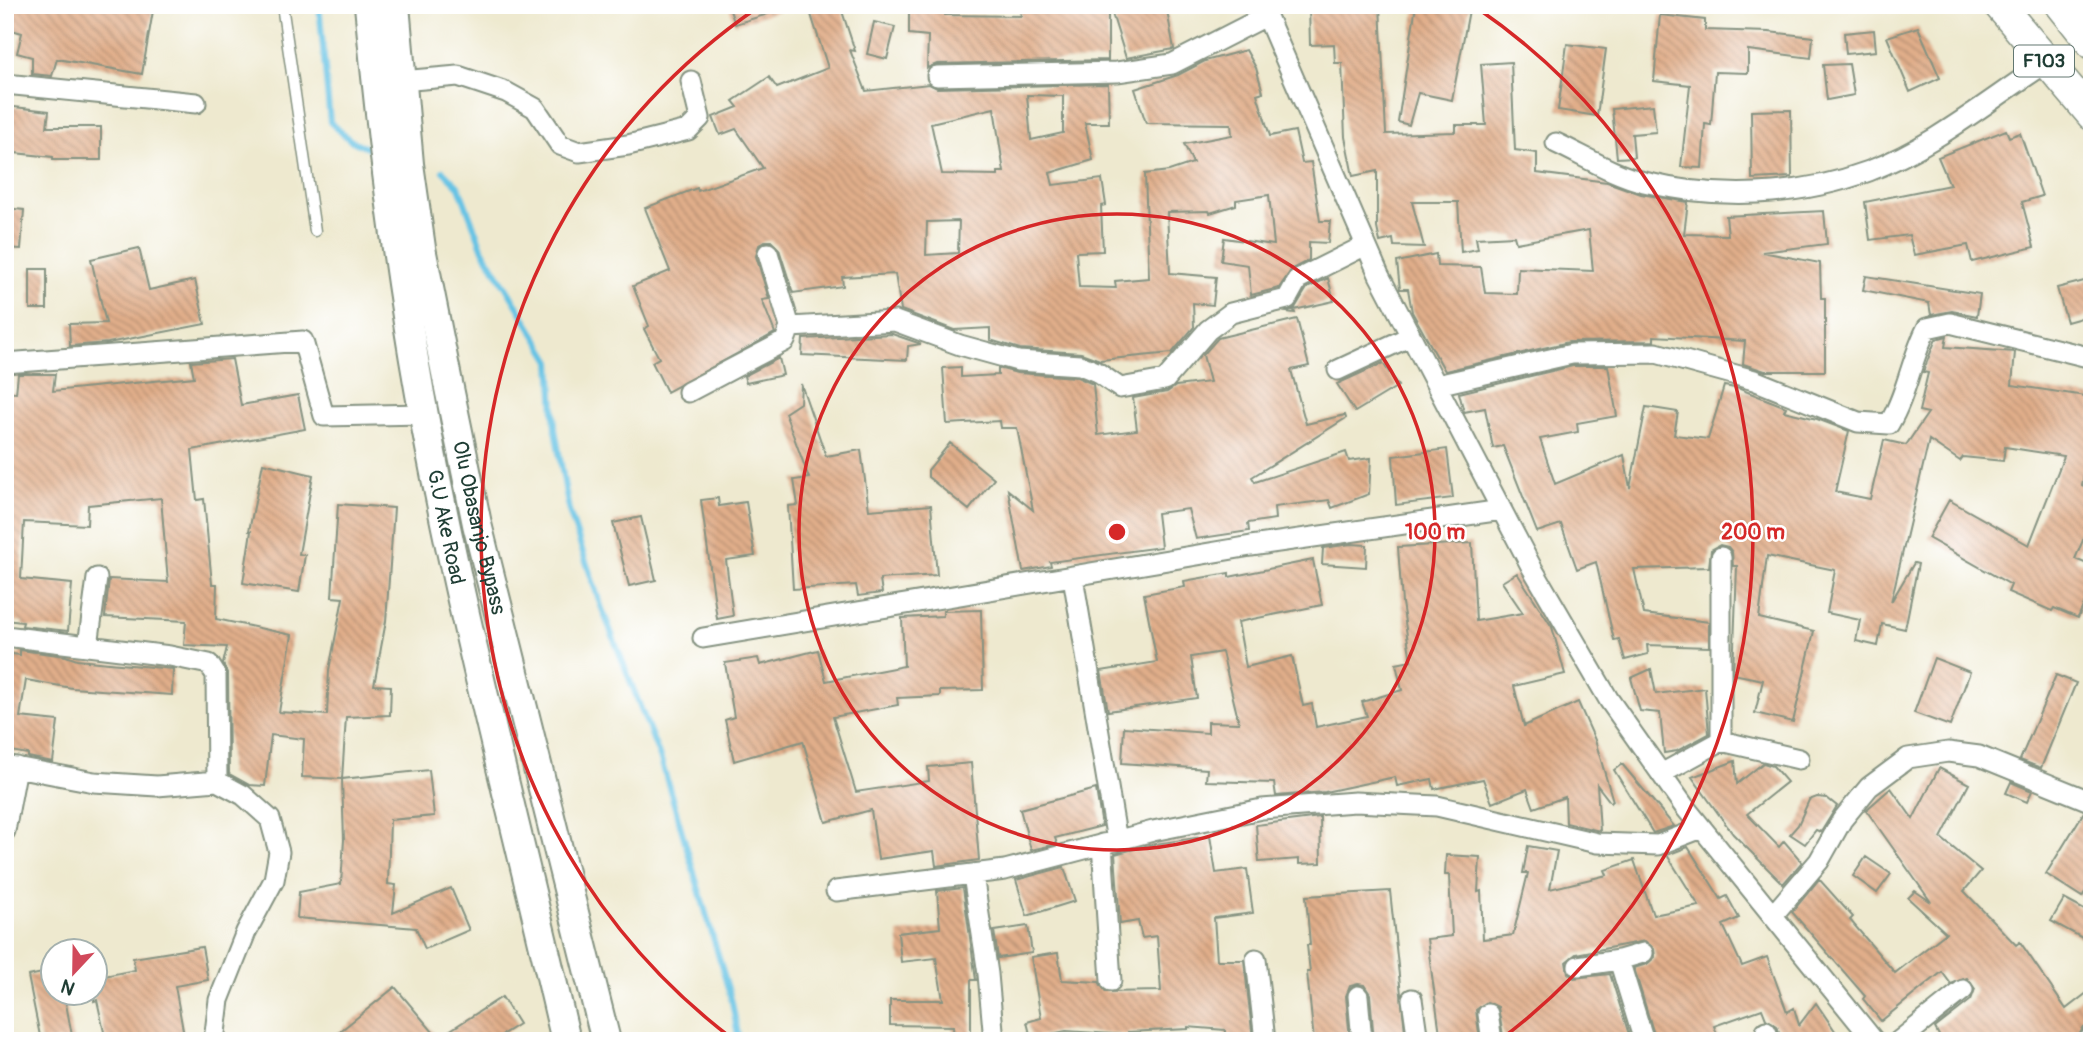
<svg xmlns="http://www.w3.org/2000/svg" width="2097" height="1046" font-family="Pangolin,sans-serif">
  <defs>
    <pattern id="building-back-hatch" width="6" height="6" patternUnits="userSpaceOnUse" patternTransform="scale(1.75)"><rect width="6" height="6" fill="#e1ae8a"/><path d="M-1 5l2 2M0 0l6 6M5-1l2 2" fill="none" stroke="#b68f72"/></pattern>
  </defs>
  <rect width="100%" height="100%" fill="#fff"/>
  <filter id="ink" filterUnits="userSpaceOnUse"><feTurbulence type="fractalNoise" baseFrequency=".0143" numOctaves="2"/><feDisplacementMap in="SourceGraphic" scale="14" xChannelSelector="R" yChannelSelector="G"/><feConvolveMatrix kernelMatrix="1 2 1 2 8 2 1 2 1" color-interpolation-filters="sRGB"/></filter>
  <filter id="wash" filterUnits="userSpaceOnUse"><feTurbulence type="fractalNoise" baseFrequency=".00686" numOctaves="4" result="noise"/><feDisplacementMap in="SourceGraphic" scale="28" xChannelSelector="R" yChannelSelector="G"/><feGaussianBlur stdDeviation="1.57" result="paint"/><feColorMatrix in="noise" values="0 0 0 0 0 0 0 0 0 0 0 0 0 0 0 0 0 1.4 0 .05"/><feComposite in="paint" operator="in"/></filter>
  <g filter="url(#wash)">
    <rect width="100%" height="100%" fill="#eee9cf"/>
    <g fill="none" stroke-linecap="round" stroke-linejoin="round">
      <path stroke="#66c3e4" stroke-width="6" d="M319,5l11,117 20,18 24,11
        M443,171l16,16 24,63 68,111 4,68 14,82 32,95 60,154 71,242 7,39"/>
    </g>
    <g id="blocks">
      <path fill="url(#building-back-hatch)" fill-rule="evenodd" d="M12,5h142l-12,69 -85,-15 -5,17 -20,-2v-17l-15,-4 5,-20 -17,-5z
        M728,5h55l1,4 -49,15z
        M808,5h32l15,46 -5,-1 16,41 63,-7 8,4 171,-4 1,39h-24l8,37 -43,13 3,12 49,-6 4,26 -5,1 2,45 -27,1 3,35 37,1 -1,-7 34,-3 -4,-104 24,-3 24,-8 -9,-19 48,-9 -1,-11 -85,-1 -11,-34 43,-14 27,-14 41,-11 10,18 7,24 -6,2 13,42 25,-5 7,32 9,-1 9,59h10l-2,22 -19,-1v18l-17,9 -13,19 -28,7 -3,-30 -27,-4 3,-23 50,7 -5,-50 -33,5v5l-26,8 -1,-2 -42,1 3,61 46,4 -3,28 -20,-2 1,24 -22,26 -72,7 -19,-7 -61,-4 -30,-9v-12l-36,2 -53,-20 -6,-36 -53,3 1,9 -50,7 -14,-44 -8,-8h-6l-6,4 -3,11 13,43 -7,1 13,33 -108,59 -15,-30 7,-4 -15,-29 5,-3 -16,-40 37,-15 -25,-63 52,-20 1,3 65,-23 -27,-39 -16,6 -7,-18 25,-10 -5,-6 36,-24 8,11 51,-20zM1027,95l36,1v37l-32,7zM994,108l10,64h-6v3l-56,-1 -11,-51zM959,221l-1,32 -32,2 1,-33z
        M909,5h36v10l76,1 -2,-11h62l1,5 26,-3v53l-171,4 -10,4 1,-32 -19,-2z
        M1166,5l8,44 -48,9 -16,-51z
        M1309,5h71l6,129 70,-2v-7h30l-5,-61 30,-2 4,88 22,3v20l70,9 34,12 47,8 -4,32 44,1 -2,-19 98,-5 3,33 -65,8 58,11 1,35h4v73h-60l-22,-7 2,-23 -91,-5v5l-85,1 -124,29 -33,-59 -4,-23h-8l-3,-27 39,-8 1,12 44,1 4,26 32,1 1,-26 75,3 -4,-41 -73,13 -2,-7 -38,2 2,11 -17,3 -3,-50h-46l12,45 -30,-1 -1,-7 -13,3 -3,-14v-57l-24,5 -8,-39 -3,-74h-7l-1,-19 -24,1z
        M1416,5h54l-18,95 -34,-7 -9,32 -11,-3z
        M1660,15l45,5v10l64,2 44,5 -2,21 -63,-8v23l-33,-1 -4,53 -6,-1 -3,44 -21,-1 9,-82 -36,-4z
        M874,22l21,5 -8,32 -20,-5z
        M1918,27l22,51 -30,14 -23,-55z
        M1874,30l2,21 -30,3 -2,-21z
        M1567,44l39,5 -9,67 -39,-6z
        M1849,64l5,31 -27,5 -4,-35z
        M1653,105l3,27 -24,2 2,23 -17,1 -5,-49z
        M5,106l44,5 -2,16h54v33h-48v-3l-48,-5z
        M1791,110l1,67 -40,2 -1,-68z
        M2006,130l3,7 11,-4 22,63 -20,6 12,45 -62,15 -4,-17 -54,10 -5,-20 -39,5 -5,-38 85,-17 -12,-28z
        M5,208l19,2 -3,39 -16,-1z
        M139,248l10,42 46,-10 10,44 -97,19 -38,3 -1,-22 37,-1 -15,-64z
        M30,269h17v40h-17z
        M1866,276l114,18 -3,22 -25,-5 -21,4 -2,-12 -66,-13z
        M1328,278l6,23 -40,9 1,3 -9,-1 9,-4 12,-20z
        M2092,279v36l-25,7 -10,-34z
        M1297,319l12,47 -18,4 15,54 39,-9 1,3 -94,59 3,5 91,-30 3,9 22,-3 -2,36 -37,14 -3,-8 -55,7 1,12 -27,4 1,8 -53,8 -8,-30 -31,4 4,34 -111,15 1,4 -28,5 -15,-81 25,20 -16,-82h-16l-1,-7 -53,3 -4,-56 18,-1v10l37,-2v-7l19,5 60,4 16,7 5,51 39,-5 -4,-32 34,-6 9,-6 34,-4 -7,-27 15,-17z
        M892,334l29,10 -13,2 -1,14 -105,-5 1,-16z
        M1947,336l-2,11 70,5 -3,33 80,12v25l-10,64 10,4v29l-17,40 17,7v20l-14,32 -24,-10 -2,3 -44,-19 3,-7 -83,-47 21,-38 80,45 35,-89 -59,-9 -2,14 -40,-4 -3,4 -31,-21 -38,162 23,-39 4,1 -13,65 -23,-5 -4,22 -22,-5 4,-21 -33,-7 8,-43 -68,-14 -8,62 55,13 -21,91 -38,-9 8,-33 -30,-6 4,-108h-4l-1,-14 -4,-5 -8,-2 -9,5 -2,17 -75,2 10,45 65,8v25l-62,-2 1,9 -23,6 -6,-21 -5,1 -18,-78 -19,7 -16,-45 -24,8 -34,-86 -10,2 -8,-40 -21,4 -5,-19 114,-27h35l9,50 -40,7 1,9 -38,7 15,45 69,-29 6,33 16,-81 32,5 -4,23 34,4 16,-53 16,3 46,18 -2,4 33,8 32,12 -14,61 35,7 14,-59 22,5 22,-32 -9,-2 9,-38 -5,-1 13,-33z
        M779,358l4,17 -37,8 -2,-7z
        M232,359l9,46 57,-10 7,34 -113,21 5,50 7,-1 8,85h5l-1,35 76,16 -13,77 48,3 2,-45 14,-72 -11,-1 6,-93 56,4 -8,113 -12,64 17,1 -1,29 -44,2 -4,62 -40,-2 2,-38 -33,-4 -6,51 -16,-1 -20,-11 -1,-99 -5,-11 4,-17 -43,-2 2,-24 -81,-4 4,-38 59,3 -7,-84 -73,7 -1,20 -63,-3 -3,57 51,5 -4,47 -46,-5 1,-4 -18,-2v-228l11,1 2,-19h37l-2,17 141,-14 -3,-15z
        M1383,363l15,23 -43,26 -18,-28z
        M801,384l25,72 35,-6 8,60 62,-5 6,70 -57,4 2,14 -24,3 -2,-11 -63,4 -5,-83 10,-1 -4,-25 15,-2 -24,-65 15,-10z
        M950,443l44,36 -25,31 -41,-33v-7z
        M1447,449l6,49 -57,7 -3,-49z
        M263,463l50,12 -14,79 6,1 -6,37 -56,-9 8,-52h-2z
        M718,498l1,8 27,-4 9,54 -29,4 7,56 -16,3 -16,-119z
        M641,517l15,63 -27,6 -16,-63z
        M1472,543l4,78 47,-8 -21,-31 15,-9 35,54 13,47 -51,12 10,40 54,-24 17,38 18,61 -2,2 -14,-18 3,46 -34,-8 -1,-26 -31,11 -7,-19 -35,14 -9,-24 -49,10 -2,-10 -35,7 -2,-9 -70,15 -49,4 -2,-13 -68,-2 1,-12 -85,-6 2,-36 84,6v-11l31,1 -17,-71 -31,5 6,41 -89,13 -7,-40 56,-9 -13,-68 41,-7 -1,-6 45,-8v4l84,-17 9,45 -84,17 8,45 46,-11 11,50 9,-2 4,23 51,-11 -5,-14 40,-12 -6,-26 15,-3 -9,-58 -4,-56z
        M1351,544l16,1 -1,22 -44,-3 1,-16z
        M981,610l2,80 -43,1v5l-43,2 1,7 -65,12 23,75 73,-11 -1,-14 43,-4 8,97 -43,6 -2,-15 -56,8 -7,-49 -45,12 -23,-81 -69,20 -9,-41 9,-3 -9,-54 33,-5 2,7 58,-15 8,31 78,-15 -2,-48 41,-2v-5z
        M20,650l46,6 11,4 96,9 -1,26 -100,-7 -46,-8 -6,37 38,4 -5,41 -25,-5v-3l-23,-4v-97l15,2z
        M1934,658l36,14 -20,54 -36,-13z
        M1651,669l5,25 49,-6 4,46 -32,17 -13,2 -4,-40 -20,-2 -9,-33z
        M2056,675l20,8 -35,85 -21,-8z
        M1735,761l2,23 26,-21 10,3 14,16 -40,32 32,33 5,-6 18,21 -19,22 -50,-50 -41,-57z
        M1622,764l52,62 -21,7 -39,-63z
        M1939,768l30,16 -28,54 40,33 -17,20 52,54 4,-3 46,67 26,-20v36l-9,3 -7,13h-134l-7,-13 36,-28 4,-11 -8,-11 -16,6 -9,-12 -61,49 -18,-22 2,-3 -73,-84 27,-33 34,38 -3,3 45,53 51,-40 -38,-35 7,-7 16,11 -65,-92 25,-22 22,31z
        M429,770l5,46 -44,4 -2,64 8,1 -3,28 58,-25 18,42 -44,19 -9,-21 -119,-10 2,-26 42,-8 3,-44 -2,-61z
        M2011,782l21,9 -5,11 -21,-9z
        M1096,789l6,37 -47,12 2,6 -26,6 -11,-41z
        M1817,797l10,1 10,8 -16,26 -5,-2 -11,14 -15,-10 8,-9 11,-25z
        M2084,812l8,2v67l-10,16 -36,-23z
        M1320,817l1,46 -22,1v-5l-40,3 -3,-37z
        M1210,836l6,37 31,-4 6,44 -39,5 3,42h27l9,80 -28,-1v-9l-37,-3v2l-60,3v3l-62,-4 -35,7 -4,-16 14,-4 -10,-61 27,-4 4,27 37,2 7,10 55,-1 -4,-55 -15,2 -4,-17 -18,3 -5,-70 34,-9z
        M1528,846l29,5 -7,38 57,-14 -2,-5 29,-10 19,55 46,-9 -32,-51 21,-8 33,52 6,-3 12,22 -16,7 19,41 25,-9 20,55 7,-4 5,17 17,-22 26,38h-60l-5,-15 -11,-7 -4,-10 -48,17 6,15h-64l-22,-73 13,-4 8,-7 -1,-8 -9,-8 -69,13 -10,8 2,11 6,5 36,-4 21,67h-127l-6,-34 -11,-5 -11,8 4,31h-39l-14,-102 25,-3 -3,-61h-4l1,-20 34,2 -2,35 3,-1 2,48 30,-4 15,-62h-5z
        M1866,857l25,17 -14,19 -24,-17z
        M1064,867l11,34 -48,15 -11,-36z
        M963,888l13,92h-5v61h-17l-1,-15 -63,-1v-25h53l-7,-42 -35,4 -3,-29 42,-5 -3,-37z
        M1390,891l16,150h-32l-4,-47 -6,-9 -6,-1 -8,2 -4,10 4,45h-36l-7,-69h3l-3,-27h3l-4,-49z
        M2064,899l28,15v11l-8,14 -33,-18z
        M1028,926l4,27 -34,5 -4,-27z
        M202,947l6,33 -33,6 10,55h-79l-9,-41 -3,1v-23l41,-8 -2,-12z
        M52,971v22h12l9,48h-32l-13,-65z
        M395,987l43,51 64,-41 17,27 -27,17h-164z"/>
    </g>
  </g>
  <g filter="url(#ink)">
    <use href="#blocks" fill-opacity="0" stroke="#869382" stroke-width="2"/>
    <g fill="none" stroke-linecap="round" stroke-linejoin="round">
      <defs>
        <path id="service" d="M282,5l33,226"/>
        <path id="minor" d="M1262,5l117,270 153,293 77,132 75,106 190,235
          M937,76l180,-4 55,-8 94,-48
          M401,81l57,-5 48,16 29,16 25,37 19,7 49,-7 60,-15 12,-12 -9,-37
          M5,84l191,19
          M1556,143c28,13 58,32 88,39 73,18 155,15 225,-11 64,-24 120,-71 177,-108
          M768,253l22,74
          M5,363l298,-22 21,75 100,-2
          M1338,370l73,-34
          M1437,385l135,-31 84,-1 98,27 104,42 31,2c18,-30 22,-65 38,-96l23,-5 142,35
          M688,392l97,-51 5,-14 105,-6 65,24 58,16 62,4 17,7 23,16 45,-8 43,-50 23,-17 56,-14 11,-20 68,-34
          M1721,557v184
          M1073,577l44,264
          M5,636l165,20 39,8 7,11 1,106
          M703,638l548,-92 251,-36
          M88,646l9,-68
          M5,765l89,17 63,4 60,-5 26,14 27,24 9,33 -5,28 -28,52 -27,68 -5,41
          M1661,774l60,-33 78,18
          M5,831l12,-64
          M1102,844l9,137
          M973,875l15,99 6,67
          M836,891l169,-21 148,-39 109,-22 93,-7 82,4 160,37 61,2 44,-17
          M1773,915l46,-54 23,-41 27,-33 39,-29 40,-6 31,4 113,46
          M1256,959l9,82
          M1619,960l24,-7
          M1578,966l41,-6 25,81
          M1358,996l4,45
          M1412,999l6,42
          M1488,1014l4,27
          M1766,1031l4,10
          M1899,1041l64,-51
          M2088,1041l4,-4"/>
        <g id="secondary">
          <path id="s1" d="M369,5c12,131 28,260 51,389 39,218 97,432 146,647"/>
          <path id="s2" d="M395,5l14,159 12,84 28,140 28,136 129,517"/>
        </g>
        <path id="primary" d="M1999,5l93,110
          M2061,5l31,39"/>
      </defs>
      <use href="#service" stroke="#869382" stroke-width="13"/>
      <use href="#minor" stroke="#869382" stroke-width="23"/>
      <use href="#secondary" stroke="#869382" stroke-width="32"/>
      <use href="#primary" stroke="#869382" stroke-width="33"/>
      <use href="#service" stroke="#fff" stroke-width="10"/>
      <use href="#minor" stroke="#fff" stroke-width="19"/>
      <use href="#secondary" stroke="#fff" stroke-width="28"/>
      <use href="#primary" stroke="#fff" stroke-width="30"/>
    </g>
  </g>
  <g fill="none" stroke="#d62828" stroke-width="3.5">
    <circle cx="1117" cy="532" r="318"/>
    <path d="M734 1040A636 636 0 0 1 757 8M1477 8A636 636 0 0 1 1500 1040"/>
  </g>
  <g text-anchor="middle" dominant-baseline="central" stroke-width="5" stroke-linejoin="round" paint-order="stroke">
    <rect fill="#fff" stroke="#627771" stroke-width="2" x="2014" y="45.5" width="60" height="31" rx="5"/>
    <g font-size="19" font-weight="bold" fill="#1f3d34">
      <text x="2044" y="61">F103</text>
    </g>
    <g font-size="21" fill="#1f3d34" stroke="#fff">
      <text stroke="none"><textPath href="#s1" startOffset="528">G.U Ake Road</textPath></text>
      <text stroke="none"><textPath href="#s2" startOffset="530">Olu Obasanjo Bypass</textPath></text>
    </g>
  </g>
  <circle cx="1117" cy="532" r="10" fill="#d62828" stroke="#fff" stroke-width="3.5"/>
  <g font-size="21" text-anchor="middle" font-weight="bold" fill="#d62828" stroke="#fff" stroke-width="5" stroke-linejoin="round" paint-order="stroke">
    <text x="1435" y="539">100 m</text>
    <text x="1753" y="539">200 m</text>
  </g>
  <rect width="2097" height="1046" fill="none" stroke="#fff" stroke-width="28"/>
  <g transform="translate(74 972) rotate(202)"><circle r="33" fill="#ffffff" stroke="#a5b1ae" stroke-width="2"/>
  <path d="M0-5L12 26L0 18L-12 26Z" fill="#d1495b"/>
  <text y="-10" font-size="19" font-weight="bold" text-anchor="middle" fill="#1f3d34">N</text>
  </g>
</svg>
